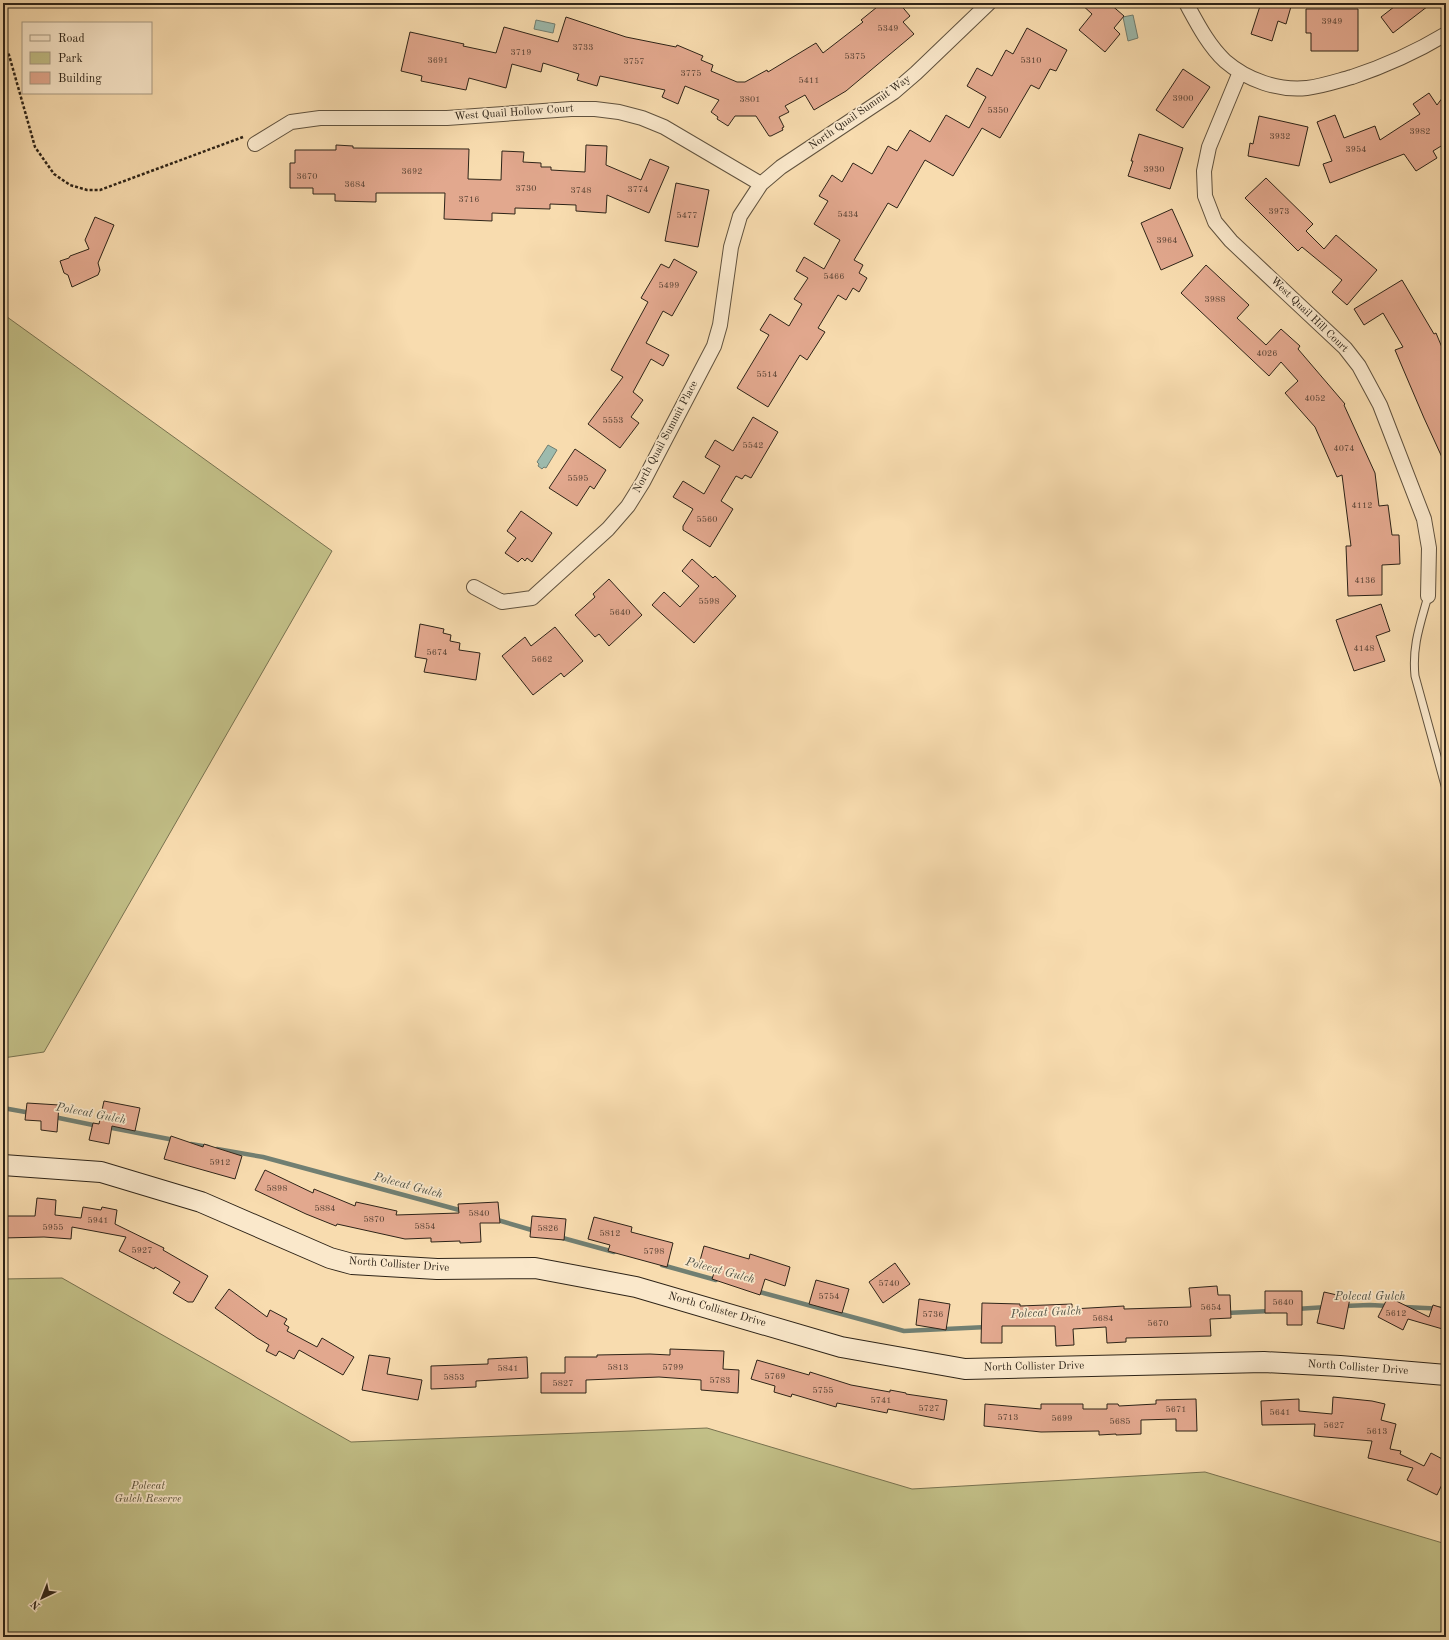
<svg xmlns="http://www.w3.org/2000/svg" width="1449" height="1640" font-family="'Old Standard TT',serif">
  <rect width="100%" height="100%" fill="#f8dcaf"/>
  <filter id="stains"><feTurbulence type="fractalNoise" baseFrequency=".005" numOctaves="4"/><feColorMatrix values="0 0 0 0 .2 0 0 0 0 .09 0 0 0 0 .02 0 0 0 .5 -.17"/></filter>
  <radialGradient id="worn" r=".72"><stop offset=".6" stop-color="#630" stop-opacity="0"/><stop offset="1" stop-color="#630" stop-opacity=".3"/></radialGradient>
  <path fill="#c2bf87" stroke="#787250" d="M3,314l329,237 -288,501 -41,6z
    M62,1278l289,164 356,-14 205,61 293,-17 241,72v93h-1443v-358z"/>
  <path fill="#9dbbae" stroke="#717f72" d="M1133,15l5,23 -10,3 -5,-24z
    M536,20l19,4 -2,9 -19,-4z
    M548,445l9,5 -11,18 -2,-1 -2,2 -4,-3 1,-2 -2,-2z"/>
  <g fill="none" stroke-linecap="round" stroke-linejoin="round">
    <path stroke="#717f72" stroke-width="4.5" d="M3,1108l28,5
      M54,1117l44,9
      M107,1127l67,13
      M191,1144l17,3
      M217,1149l46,8 200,54
      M494,1219l41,12
      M559,1237l55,15
      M662,1265l54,15
      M756,1291l148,40 83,-4
      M1344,1306l26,-1 19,1
      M1404,1307l42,2
      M1296,1309l31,-2
      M1226,1313l45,-2"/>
  </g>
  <path fill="#e2a88e" stroke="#2e2418" d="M882,3h17l11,13 -7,6 11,12 -68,57 -32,19 -9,-15 -20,11 4,6 -10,5 5,10 -2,1 1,2 -12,6h-2l-13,-20h-21l-7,10 -11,-7 1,-2 -7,-5 8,-12 -34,-14 -7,18 -16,-7 3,-7 -65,-14 -3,10 -20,-6 2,-6 -36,-11 -2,9 -29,-8 -6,24 -37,-10 -3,12 -45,-9 1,-5 -21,-5 9,-39 54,12 -1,2 33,7 8,-26 54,15 8,-25 60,20 50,10 1,-2 26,11 -2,4 12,5 -2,6 26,11h8l22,-12 1,2 48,-29 7,10 40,-31 -2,-2z
    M1080,3h29l15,13 -10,12 6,6 -15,18 -26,-22 13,-16z
    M1261,3h31l-6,21 -8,-3 -6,20 -21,-7z
    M1399,3h33l-39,30 -12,-16z
    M1306,9h52v42h-47v-18h-5z
    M1027,28l40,22 -11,21 -6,-2 -11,20 -8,-4 -31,53 -18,-10 -29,48 -28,-16 -28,48 -9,-5 -34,57 9,5 -4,8 8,5 -8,14 -6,-4 -7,12 -8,-5 -20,33 7,4 -18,28 -7,-5 -32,52 -31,-19 32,-53 -9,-5 10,-16 19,12 13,-22 -8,-5 14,-21 -12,-7 8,-14 20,12 16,-29 -26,-16 14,-23 -9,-5 13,-21 10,7 11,-19 19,11 16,-28 9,5 13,-21 20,12 16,-27 23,13 17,-31 -19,-11 10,-18 15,8 14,-26 7,4z
    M1183,69l27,18 -27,41 -27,-18z
    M1429,93l8,12 9,-12v50l-13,8 4,7 -21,13 -12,-17 -74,29 -7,-19 9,-3 -15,-39 18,-7 9,23 31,-12 5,14 40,-26 -7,-10z
    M1259,116l49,11 -9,39 -51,-10 2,-13 3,1z
    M1139,134l44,14 -13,41 -42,-13 5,-15h-2z
    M336,145l17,1v2l116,1 -1,30 33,1 1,-29 22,1 -1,10 18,1v4h10v3l34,2 1,-27 21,1 -1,19 35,15 9,-21 19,8 -20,46 -42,-18 -1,18 -30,-2v-6l-26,-1v5l-35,-1v6l-23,-1v8l-48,-2 1,-26h-69v9l-41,-1v-7h-22v-6h-23v-25h5v-13h41z
    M1266,178l47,46 -7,7 18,18 12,-14 41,35 -30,35 -15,-13 10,-12 -40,-33 -4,4 -53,-53z
    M676,183l33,7 -11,57 -33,-6z
    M1172,209l21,47 -32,14 -20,-47z
    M95,217l19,8 -16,38 2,7 -2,5 -26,12 -4,-12 -4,-2 -4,-12 9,-3 1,-2 19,-7 -4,-9z
    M674,259l23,13 -25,44 -9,-5 -17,32 23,12 -6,11 -12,-7 -18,33 10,8 -12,17 8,6 -19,25 -32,-24 35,-47 -12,-7 37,-68 -7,-4 20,-34 8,4z
    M1206,265l43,40 -12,13 29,27 15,-16 19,17 -2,3 47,55 -1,1 31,68 4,33 9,-1 4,30h7l1,29 -18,1v30l-34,1 -2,-50h5l-9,-71 -5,2 -22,-50 -30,-34 13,-12 -17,-19 -12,14 -88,-83z
    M1402,280l32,54 2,-1 10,24v109l-22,-48 -29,-68 8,-3 -20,-34 -19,12 -10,-16z
    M753,417l25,15 -27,46 -6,-3 -3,4 -6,-3 -15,25 12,8 -23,38 -27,-17v-4l10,-17 -20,-12 10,-16 21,13 16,-28 -15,-9 10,-17 18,11z
    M575,449l31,21 -12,19 -4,-3 -13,20 -28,-18z
    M521,511l31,22 -20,29 -5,-4 -2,3 -3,-3 -4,4 -13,-9 11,-15 -9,-7z
    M692,559l21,19 2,-2 21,20 -42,47 -42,-38 12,-13 16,15 19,-21 -17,-15z
    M609,579l33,36 -33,31 -10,-12 -4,3 -20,-22 20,-18 -2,-3z
    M1381,604l9,27 -14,5 9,25 -31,10 -18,-51z
    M420,624l24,5 -1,4 8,2 -1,6 10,2 -1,7 21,3 -4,27 -52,-8 3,-13 -12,-2z
    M555,627l28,34 -19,16 -3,-4 -28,22 -31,-39 23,-19 6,9z
    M104,1101l36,7 -5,23 -23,-5 -3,18 -20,-4 4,-17 6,1z
    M27,1103l32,2 -2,27 -16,-2v-9l-16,-1z
    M171,1136l32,11 1,-3 38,12 -7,23 -71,-20z
    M265,1170l48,23 1,-4 41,17 1,-4 41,9 -1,4 63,-2 -1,-9 40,-2 2,21h-20l1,19 -21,1v-2l-29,1v-4l-26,1 -68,-15 -1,2 -30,-12 -51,-24z
    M37,1198l19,2 -1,15 26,3 2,-11 18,3 1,-3 15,3 -2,14 49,24 -1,2 45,26 -15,26h-5l-15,-9 7,-11 -25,-15 -1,2 -35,-18 7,-14 -54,-10 -1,12 -27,-2 -41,1v-22h32z
    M532,1216l34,3 -2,21 -34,-3z
    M594,1217l38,10 -1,5 42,11 -6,24 -59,-16 2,-6 -22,-6z
    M704,1246l45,13 1,-5 40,13 -5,19 -20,-7 -5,16 -48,-16 2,-6 -16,-5z
    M895,1263l15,21 -27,19 -14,-21z
    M816,1280l33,9 -7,24 -33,-9z
    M1217,1286l1,9h12l1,23 -21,1 1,17 -85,2v4l-19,1 -1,-16 -33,2 1,16 -18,1 -1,-20h-53v17h-21l1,-40 38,1v2l52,-2v5l52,-3v3l67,-2 -2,-19z
    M229,1289l38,28 3,-7 17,9 -3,5 5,3 -2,4 30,16 5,-9 32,19 -11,18 -44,-25 -5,9 -15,-8 -3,5 -10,-5 3,-6 -12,-7 -42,-30z
    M1265,1291h37v34h-15v-12h-22z
    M1324,1292l26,6 -6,31 -27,-6z
    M1388,1297l41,20 4,-12 13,4v21l-38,-11 -5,11 -25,-13z
    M919,1299l31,5 -4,26 -30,-5z
    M670,1349l54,2 -1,18 16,1 -1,23 -37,-3v-10l-42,-3 -73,3v13h-45v-20h24v-16h32v-2l53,-1 20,1z
    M369,1355l21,3 -3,16 35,6 -4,20 -56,-10z
    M527,1357l1,21 -52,3v6l-45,2v-23l57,-2v-5z
    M757,1360l52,15 1,-3 41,13 39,7v-2l16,3v1l41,6 -3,20 -56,-11 -1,4 -50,-10 -1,4 -44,-13 -1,3 -17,-5 1,-6 -24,-7z
    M1333,1397l39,4 13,3 -4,16 15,4 -6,25 11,2 -1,3 24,12 7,-13 15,8v15l-9,19 -30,-15 6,-12 -45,-10 4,-17 -58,-5 1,-12 -53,1 -1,-24 38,-2v12l33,3z
    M1196,1399l1,32h-21v-12l-35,1v14l-25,1v-1l-17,1v-4l-58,1 -57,-6 1,-22 56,5v-5h42v5h24v-5h11l1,2 37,-2v-4z"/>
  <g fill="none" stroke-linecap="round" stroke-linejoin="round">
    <defs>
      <path id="lane" d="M1428,596c-8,29 -16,50 -13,80l31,113"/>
      <path id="street" d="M1186,3c11,20 22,42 39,58 22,19 53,30 82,27 16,-2 30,-7 45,-11 33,-11 64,-25 94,-43
        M1240,72l-31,75 -5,24 1,25 10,26 16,19 114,107 14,18 21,39 44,114 5,29 -1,48
        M255,144l36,-22 29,-4h127l124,-9h24l24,3 23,6 22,9 97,57
        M474,587l28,15 30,-4 76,-69 20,-23 15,-24 71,-136 6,-21 11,-78 9,-31 21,-32 20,-17 113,-75 22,-19 73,-70"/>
      <path id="secondary" d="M3,1165l98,7 100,30 129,56 22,6 85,5 98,-1 101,19 205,60 124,22 299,-7 76,4 106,9"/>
    </defs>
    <use href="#lane" stroke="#60523e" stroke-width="9"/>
    <use href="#street" stroke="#60523e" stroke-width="16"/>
    <use href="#secondary" stroke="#2e2418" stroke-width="22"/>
    <path stroke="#2e2418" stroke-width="2.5" stroke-dasharray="3 2" stroke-linecap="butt" d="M3,45l6,10 26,92 19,27 16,11 17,5h13l143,-53"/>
    <use href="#lane" stroke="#fae8cb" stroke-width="7"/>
    <use href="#street" stroke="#fae8cb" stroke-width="14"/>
    <use href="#secondary" stroke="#fae8cb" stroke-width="20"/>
  </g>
  <g text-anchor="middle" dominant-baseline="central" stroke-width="3.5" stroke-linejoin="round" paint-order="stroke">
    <g font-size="9" fill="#5b4536">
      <text x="1332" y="21">3949</text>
      <text x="888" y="28">5349</text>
      <text x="583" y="47">3733</text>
      <text x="521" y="52">3719</text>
      <text x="855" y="56">5375</text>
      <text x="438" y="60">3691</text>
      <text x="1031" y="60">5310</text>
      <text x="634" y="61">3757</text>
      <text x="691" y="73">3775</text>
      <text x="809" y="80">5411</text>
      <text x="1183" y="98">3900</text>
      <text x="750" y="99">3801</text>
      <text x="998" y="110">5350</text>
      <text x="1420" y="131">3982</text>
      <text x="1280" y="136">3932</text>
      <text x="1356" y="149">3954</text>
      <text x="1154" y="169">3930</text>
      <text x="412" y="171">3692</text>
      <text x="307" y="176">3670</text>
      <text x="355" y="184">3684</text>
      <text x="526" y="188">3730</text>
      <text x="638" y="189">3774</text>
      <text x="581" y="190">3748</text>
      <text x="469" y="199">3716</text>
      <text x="1279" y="211">3973</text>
      <text x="848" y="214">5434</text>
      <text x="687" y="215">5477</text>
      <text x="1167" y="240">3964</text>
      <text x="834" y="276">5466</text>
      <text x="669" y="285">5499</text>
      <text x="1215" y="299">3988</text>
      <text x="1267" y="353">4026</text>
      <text x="767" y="374">5514</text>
      <text x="1315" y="398">4052</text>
      <text x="613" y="420">5553</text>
      <text x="753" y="445">5542</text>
      <text x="1344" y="448">4074</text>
      <text x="578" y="478">5595</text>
      <text x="1362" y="505">4112</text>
      <text x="707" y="519">5560</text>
      <text x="1365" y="580">4136</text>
      <text x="709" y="601">5598</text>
      <text x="620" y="612">5640</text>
      <text x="1364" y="648">4148</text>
      <text x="437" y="652">5674</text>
      <text x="542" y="659">5662</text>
      <text x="220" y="1162">5912</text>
      <text x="277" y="1188">5898</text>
      <text x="325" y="1208">5884</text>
      <text x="479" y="1213">5840</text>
      <text x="374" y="1219">5870</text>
      <text x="98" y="1220">5941</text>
      <text x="425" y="1226">5854</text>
      <text x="53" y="1227">5955</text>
      <text x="548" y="1228">5826</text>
      <text x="610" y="1233">5812</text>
      <text x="142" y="1250">5927</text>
      <text x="654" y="1251">5798</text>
      <text x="889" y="1283">5740</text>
      <text x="829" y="1296">5754</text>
      <text x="1283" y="1302">5640</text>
      <text x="1211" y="1307">5654</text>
      <text x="1396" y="1313">5612</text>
      <text x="933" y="1314">5736</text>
      <text x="1103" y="1318">5684</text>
      <text x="1158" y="1323">5670</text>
      <text x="618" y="1367">5813</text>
      <text x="673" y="1367">5799</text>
      <text x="508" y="1368">5841</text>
      <text x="775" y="1376">5769</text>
      <text x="454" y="1377">5853</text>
      <text x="720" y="1380">5783</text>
      <text x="563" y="1383">5827</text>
      <text x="823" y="1390">5755</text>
      <text x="881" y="1400">5741</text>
      <text x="929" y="1408">5727</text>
      <text x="1176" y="1409">5671</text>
      <text x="1280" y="1412">5641</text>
      <text x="1008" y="1417">5713</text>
      <text x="1062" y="1418">5699</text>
      <text x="1120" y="1421">5685</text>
      <text x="1334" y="1425">5627</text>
      <text x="1377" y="1431">5613</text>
    </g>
    <g font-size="11" fill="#2e2418" stroke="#fae8cb">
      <text transform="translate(514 113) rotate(-4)">West Quail Hollow Court</text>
      <text transform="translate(860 113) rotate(-35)">North Quail Summit Way</text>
      <text transform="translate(1309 315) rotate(44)">West Quail Hill Court</text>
      <text transform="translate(666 437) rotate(-62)">North Quail Summit Place</text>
      <text transform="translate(399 1265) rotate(4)">North Collister Drive</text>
      <text transform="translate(717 1310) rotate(16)">North Collister Drive</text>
      <text transform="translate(1034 1367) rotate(-1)">North Collister Drive</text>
      <text transform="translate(1358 1368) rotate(4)">North Collister Drive</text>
    </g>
    <g font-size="11" font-style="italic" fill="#534b34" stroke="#fae8cb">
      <text x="148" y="1486">Polecat<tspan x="148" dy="13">Gulch Reserve</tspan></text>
    </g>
    <g font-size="12" font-style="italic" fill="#4f5145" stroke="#fae8cb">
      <text transform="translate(91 1114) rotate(11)">Polecat Gulch</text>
      <text transform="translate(408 1186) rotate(15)">Polecat Gulch</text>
      <text transform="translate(720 1271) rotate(15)">Polecat Gulch</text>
      <text x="1370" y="1297">Polecat Gulch</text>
      <text transform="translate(1046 1313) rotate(-3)">Polecat Gulch</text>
    </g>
  </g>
  <rect width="1449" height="1640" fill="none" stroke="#f8dcaf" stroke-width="16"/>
  <rect x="4" y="4" width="1441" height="1632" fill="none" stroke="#2e2418" stroke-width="2"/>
  <rect x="8" y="8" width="1433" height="1624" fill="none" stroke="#2e2418"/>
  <rect x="22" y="22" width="130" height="72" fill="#fae8cb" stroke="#a89a83"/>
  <rect x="30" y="35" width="20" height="6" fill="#fae8cb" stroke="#a89a83"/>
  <text x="58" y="42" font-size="12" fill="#2e2418">Road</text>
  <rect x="30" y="52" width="20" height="12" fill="#c2bf87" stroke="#a89a83"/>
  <text x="58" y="62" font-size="12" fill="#2e2418">Park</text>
  <rect x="30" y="72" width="20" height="12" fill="#e2a88e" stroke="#a89a83"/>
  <text x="58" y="82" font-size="12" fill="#2e2418">Building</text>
  <g transform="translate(42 1598) rotate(223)" stroke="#fae8cb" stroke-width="3" paint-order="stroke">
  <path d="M0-3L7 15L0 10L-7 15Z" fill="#2e2418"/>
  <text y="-6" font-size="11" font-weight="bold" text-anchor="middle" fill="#2e2418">N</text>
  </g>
  <rect width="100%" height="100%" filter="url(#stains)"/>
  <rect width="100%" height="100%" fill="url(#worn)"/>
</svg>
